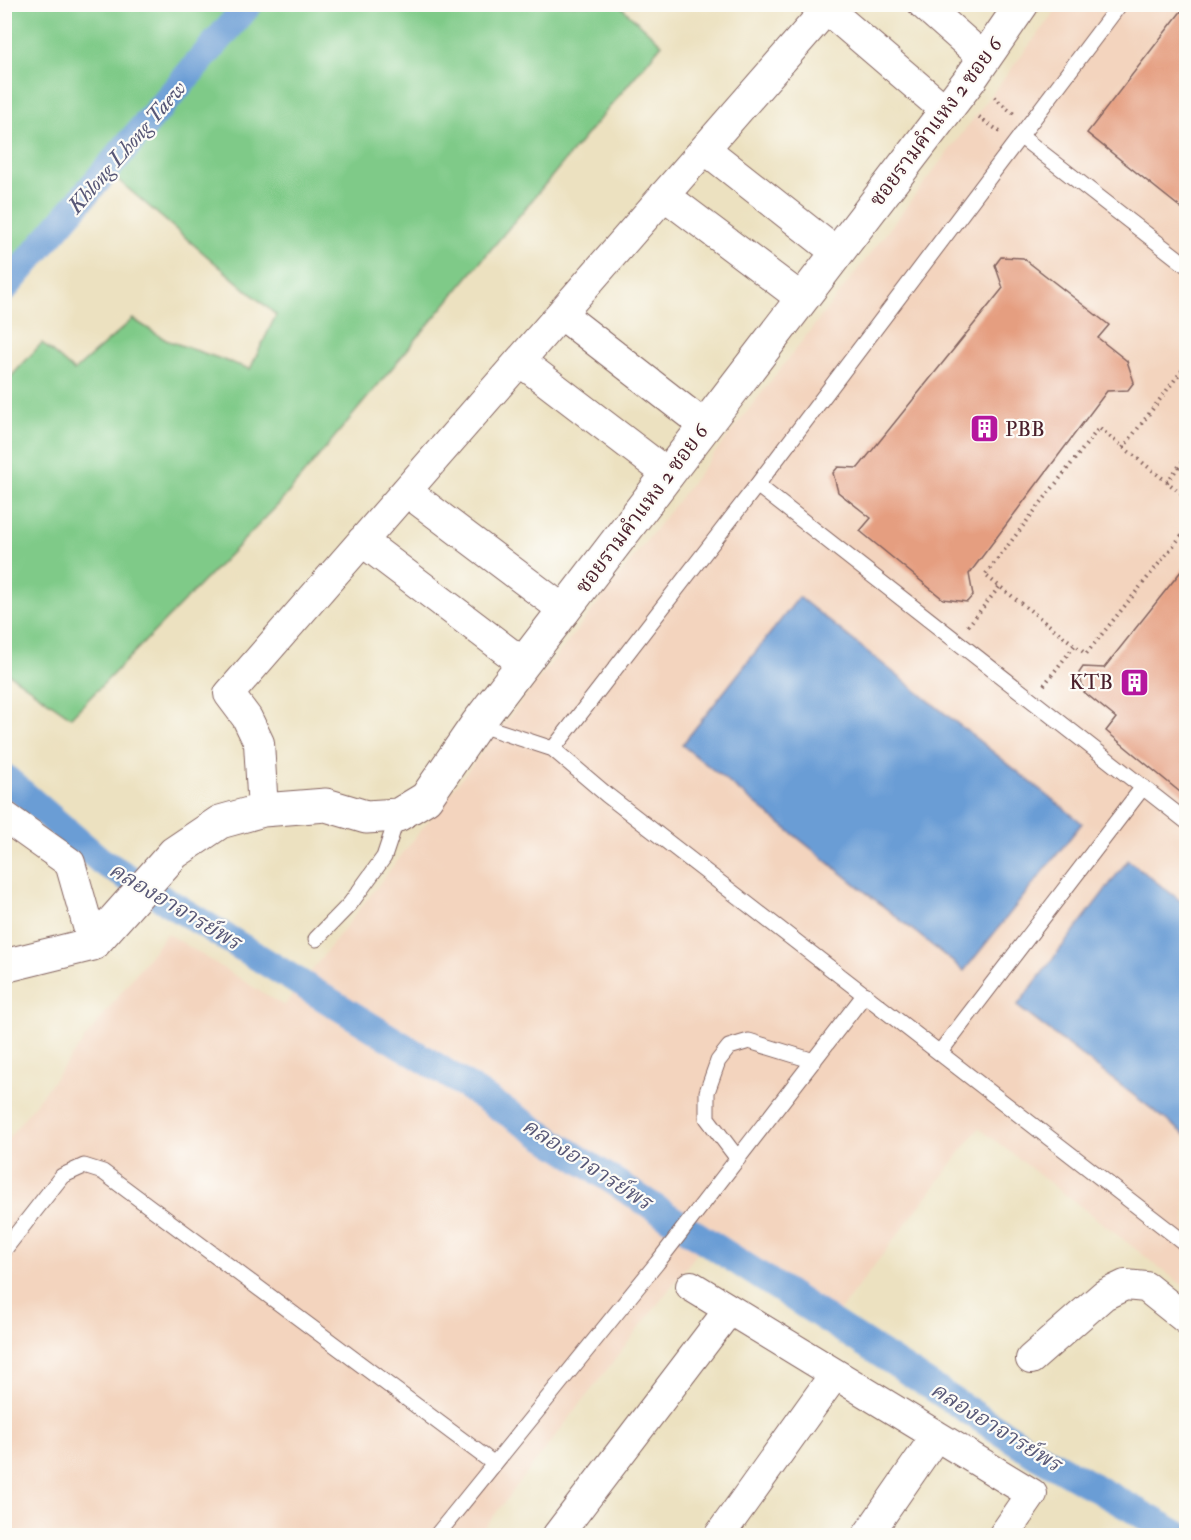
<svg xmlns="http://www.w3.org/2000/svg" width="1191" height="1540" font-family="'IM FELL Double Pica','Noto Serif Thai',serif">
  <rect width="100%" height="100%" fill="#fdfcf7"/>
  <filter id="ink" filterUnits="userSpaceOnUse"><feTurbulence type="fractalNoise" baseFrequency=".0167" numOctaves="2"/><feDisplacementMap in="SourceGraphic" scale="12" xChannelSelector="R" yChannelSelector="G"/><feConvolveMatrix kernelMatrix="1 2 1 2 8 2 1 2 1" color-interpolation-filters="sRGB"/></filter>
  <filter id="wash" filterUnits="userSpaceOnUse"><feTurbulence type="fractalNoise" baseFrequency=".008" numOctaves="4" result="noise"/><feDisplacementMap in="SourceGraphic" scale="24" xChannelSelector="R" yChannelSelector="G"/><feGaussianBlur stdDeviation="1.35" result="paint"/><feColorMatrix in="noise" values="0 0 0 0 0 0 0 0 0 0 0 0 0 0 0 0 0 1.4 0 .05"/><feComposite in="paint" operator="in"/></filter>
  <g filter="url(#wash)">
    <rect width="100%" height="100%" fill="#ece1c0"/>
    <path fill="#f3d4be" d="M1060,5h126v1283l-207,-160 -141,185 -123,-83 -236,305h-474l-1,-391 163,-211 117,73 596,-765z"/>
    <path fill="#7fca88" stroke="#64745a" stroke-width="1.5" d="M5,4l614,1 43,39 -384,461 -207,212 -66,-46v-288l37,-40 32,28 59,-52 33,21 84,29 26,-54 -179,-153 -92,107z"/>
    <path fill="#6a9dd5" stroke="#5a5e80" stroke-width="1.5" d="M799,597l283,226 -118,148 -282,-226z
      M1128,860l58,45v230l-169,-129z"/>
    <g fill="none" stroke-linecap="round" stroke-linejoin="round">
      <path stroke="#6a9dd5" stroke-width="28" d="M4,289l245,-285
        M4,777l97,84 336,206 597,386 146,83"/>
    </g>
    <g id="blocks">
      <path fill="#e59e80" d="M1186,5v207l-99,-79z
        M1001,257l22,1 86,67 -11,13 29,23 7,21 -6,8 -21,1 -138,183 4,21 -6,7 -24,-3 -83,-68 11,-13 -33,-26 -5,-19 5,-6 20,1 145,-180 -8,-23z
        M1186,565v232l-80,-66 10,-13 -32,-26 -5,-19 4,-6 21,1z"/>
    </g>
  </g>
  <g filter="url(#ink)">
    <use href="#blocks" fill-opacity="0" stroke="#83635f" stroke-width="1.5"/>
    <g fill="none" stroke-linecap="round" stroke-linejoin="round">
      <defs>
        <path id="lane" d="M1020,136l166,129
          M757,485l429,336
          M477,724l76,25 54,46 579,449
          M553,749l204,-264 363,-481
          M316,939l34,-35 34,-47 14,-42
          M940,1052l203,-265
          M738,1159l-31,-41v-26l11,-31 11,-14 20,-6 65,20
          M4,1250l58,-74 22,-10 19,6 390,291
          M436,1536l221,-273 208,-269"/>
        <path id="street" d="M923,4l62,55
          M827,9l119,102
          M705,149l132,104
          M664,195l138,104
          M561,314l144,112
          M520,361l149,114
          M406,491l159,120
          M362,541l162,123
          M263,810l-4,-67 -12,-25 -18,-24 602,-690
          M4,816l66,47 23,81
          M691,1286l341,208 -29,42
          M1031,1359l73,-64 21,-10 21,2 40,32
          M557,1536l172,-226
          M719,1536l116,-162
          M867,1536l69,-100"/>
        <path id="secondary" d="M4,966l89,-22 81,-91 46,-31 43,-12 63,-5 40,12 32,-2 28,-17 51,-74 494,-646 51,-74"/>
      </defs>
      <use href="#lane" stroke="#83635f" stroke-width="17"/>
      <use href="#street" stroke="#83635f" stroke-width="32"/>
      <use href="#secondary" stroke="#83635f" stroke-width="35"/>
      <path stroke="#83635f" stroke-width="4" stroke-dasharray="1.5 4.5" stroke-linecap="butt" d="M994,97l20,17
        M979,117l21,15
        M1123,448l63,-83
        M1167,482l19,-25
        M1186,497l-87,-69 -114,147 101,79 100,-124
        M968,626l32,-40
        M1044,685l31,-40"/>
      <use href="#lane" stroke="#fff" stroke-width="15"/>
      <use href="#street" stroke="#fff" stroke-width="30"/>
      <use href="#secondary" stroke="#fff" stroke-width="33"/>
    </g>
  </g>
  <defs>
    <symbol id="building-square" viewBox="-11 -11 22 22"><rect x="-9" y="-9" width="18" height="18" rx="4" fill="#b5179e" stroke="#fdfcf7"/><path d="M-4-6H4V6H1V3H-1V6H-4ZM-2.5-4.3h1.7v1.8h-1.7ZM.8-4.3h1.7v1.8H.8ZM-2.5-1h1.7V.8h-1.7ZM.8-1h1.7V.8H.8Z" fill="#fff"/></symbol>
  </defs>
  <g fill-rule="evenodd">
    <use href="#building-square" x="968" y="412" width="33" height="33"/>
    <use href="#building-square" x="1118" y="666" width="33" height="33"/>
  </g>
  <g text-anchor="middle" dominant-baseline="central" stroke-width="4.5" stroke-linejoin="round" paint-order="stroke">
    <g font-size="21" fill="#4a1f2b" stroke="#fdfcf7">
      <text transform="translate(936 122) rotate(-53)">ซอยรามคำแหง 2 ซอย 6</text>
      <text transform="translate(642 509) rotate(-53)">ซอยรามคำแหง 2 ซอย 6</text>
    </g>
    <g font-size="21" fill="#4a1f2b" stroke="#fdfcf7" text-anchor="start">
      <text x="1005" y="429">PBB</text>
      <text x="1113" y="682" text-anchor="end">KTB</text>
    </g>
    <g font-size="22" font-style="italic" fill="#585877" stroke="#fdfcf7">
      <text transform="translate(127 147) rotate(-49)">Khlong Lhong Taew</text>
      <text transform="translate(175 906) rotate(31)">คลองอาจารย์พร</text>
      <text transform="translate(587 1164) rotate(33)">คลองอาจารย์พร</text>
      <text transform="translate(996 1427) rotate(32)">คลองอาจารย์พร</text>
    </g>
  </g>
  <rect width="1191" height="1540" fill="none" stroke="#fdfcf7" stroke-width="24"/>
</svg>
